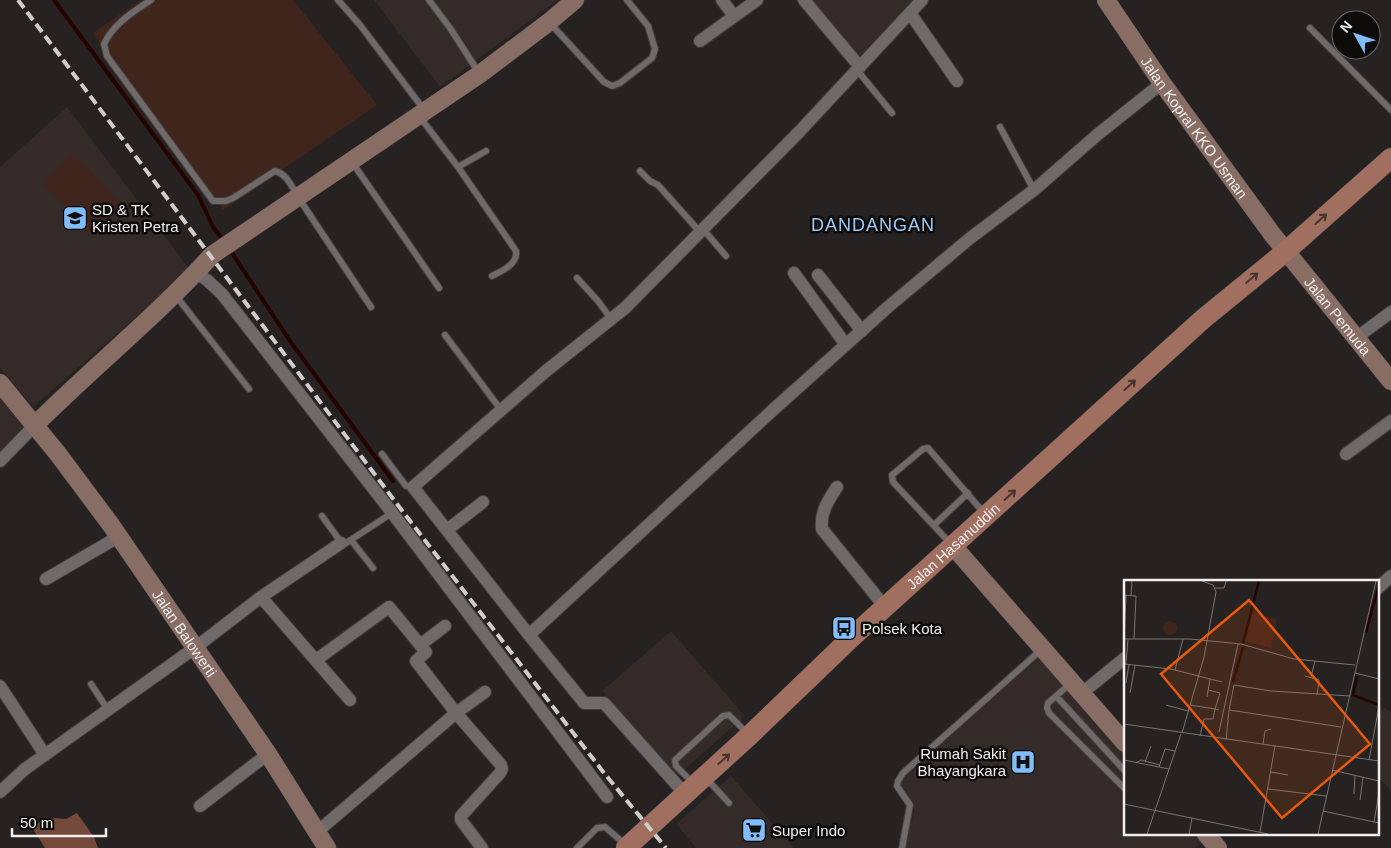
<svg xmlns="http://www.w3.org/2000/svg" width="1391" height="848" font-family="Arial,sans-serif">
  <rect width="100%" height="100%" fill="#252221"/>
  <path fill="#342a27" d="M374,0h184l-118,87z
    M812,0h107l-57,63z
    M67,107l123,163 -157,137 -33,-39v-201z
    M0,398l24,28 -24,25z
    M671,631l74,85 -68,60 -75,-85z
    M1039,657l86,92v85h79l3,4 -12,10h-294l-2,-8 13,-20 2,-13 -12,-17 -1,-6 6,-10z
    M1386,707l5,7v77l-14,-16v-61z
    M731,776l63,72h-98l-20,-24z"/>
  <path fill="#40251c" d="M141,0h152l84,105 -154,105 -130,-177z
    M73,153l50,53 -32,29 -49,-53z"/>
  <path fill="#75493a" d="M77,813l17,24 4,11h-53l-14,-22 21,-8 14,1z"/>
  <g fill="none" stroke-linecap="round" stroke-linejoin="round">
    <path stroke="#240200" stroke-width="4" d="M54,0l144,195 15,32 7,9
      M232,253l58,88 103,140"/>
    <defs>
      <path id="lane" d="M151,0c-18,12 -38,24 -47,44l3,12 106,145h13l7,-3 42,-27c12,3 17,16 23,26l73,110
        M338,0l22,25 65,86
        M429,0l21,28 29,45
        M550,23l54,59 8,4 8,-3 32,-25 3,-9 -7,-23 -21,-26
        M1310,28l81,82
        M857,70l35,43
        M419,116l39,51 28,-16
        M1000,127l34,63
        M352,162l87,126
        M458,167l58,84c2,13 -14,20 -24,25
        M640,171l10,10 8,4 42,47
        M703,229l23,27
        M577,278l21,23 13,18
        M176,296l73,93
        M445,335l56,75
        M382,454l24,32 7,1
        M322,516l21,29 49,-32
        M934,525l34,-32
        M351,540l22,28
        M952,545l-59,-63 -1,-7 31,-26 5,-1 56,65
        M1071,683l-23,20 -1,5 2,5 76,76
        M91,684l17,26
        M1056,696l69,75
        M706,778l23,25
        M694,784l-18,-18 -1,-6 48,-44 6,-1 19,19
        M577,848l20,-20 8,-1 21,18
        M902,848l8,-43 -13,-19 1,-5 5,-8 139,-124"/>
      <path id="street" d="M722,0l12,16
        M804,0l56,67
        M922,0l-123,132 -174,176 -79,63 -133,116 116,148 245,-226 114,-102 81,-68 65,-49 63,-55 65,-52
        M910,13l47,68
        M700,41l57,-41
        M196,273l11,7 15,14 168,216 217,287
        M794,273l52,72
        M818,275l44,56
        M1356,338l35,-26
        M1346,454l45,-33
        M0,461l35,-36
        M837,487c-9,14 -17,25 -15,42l63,78
        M447,530l36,-28
        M46,579l72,-42
        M1377,589l14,-13
        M261,597l89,103
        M529,635l52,64 3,4h20l81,91
        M420,645l25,-19
        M316,660l73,-53 37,45 -10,9 40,52 29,-21
        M0,686l45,69
        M1082,693l43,-35
        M0,792l25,-23 171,-122 65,-50 80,-54
        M200,806l68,-52
        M317,832l139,-119 45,52 1,4 -2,4 -39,43v4l21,28"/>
      <g id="secondary">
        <path id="s1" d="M1106,0l56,83 110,151 119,147"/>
        <path id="s2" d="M0,383l58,71 53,71 157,229 59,94"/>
        <path d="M35,425c58,-58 122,-109 177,-170l268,-181 69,-52 26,-22"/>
        <path d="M953,546l172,197"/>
        <path d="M1206,834l12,14"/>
      </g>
      <g id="primary">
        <path id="s3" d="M626,848l124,-113 102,-98 351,-318 82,-67 106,-94"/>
      </g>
    </defs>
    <use href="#lane" stroke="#413d3c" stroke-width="8"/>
    <use href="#street" stroke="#413d3c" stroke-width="14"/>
    <use href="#secondary" stroke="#413d3c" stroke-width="19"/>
    <use href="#primary" stroke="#413d3c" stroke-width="21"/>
    <use href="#lane" stroke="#6f6a69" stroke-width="6"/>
    <use href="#street" stroke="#6f6a69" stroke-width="12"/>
    <use href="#secondary" stroke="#876d64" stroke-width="18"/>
    <use href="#primary" stroke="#a06f5f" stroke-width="20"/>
    <path stroke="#cfcccb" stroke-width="4" stroke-dasharray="10 5" stroke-linecap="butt" d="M18,0l379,504 207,269 62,75"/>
  </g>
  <defs><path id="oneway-shaft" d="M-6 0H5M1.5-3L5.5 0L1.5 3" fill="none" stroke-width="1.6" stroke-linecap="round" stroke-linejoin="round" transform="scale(1.25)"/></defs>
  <g stroke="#48342d">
    <use href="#oneway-shaft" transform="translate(1321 219) rotate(-42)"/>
    <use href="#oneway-shaft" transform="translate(1252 278) rotate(-40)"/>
    <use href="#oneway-shaft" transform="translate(1130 385) rotate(-42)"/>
    <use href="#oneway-shaft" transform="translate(1010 495) rotate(-42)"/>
    <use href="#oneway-shaft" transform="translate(724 759) rotate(-42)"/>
  </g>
  <defs>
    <symbol id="school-square" viewBox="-11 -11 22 22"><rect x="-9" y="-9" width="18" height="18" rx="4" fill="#81bdfa" stroke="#0d0c0b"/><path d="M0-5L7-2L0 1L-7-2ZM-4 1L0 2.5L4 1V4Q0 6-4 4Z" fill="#111"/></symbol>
    <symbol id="bus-square" viewBox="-11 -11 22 22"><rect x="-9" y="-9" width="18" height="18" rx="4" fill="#81bdfa" stroke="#0d0c0b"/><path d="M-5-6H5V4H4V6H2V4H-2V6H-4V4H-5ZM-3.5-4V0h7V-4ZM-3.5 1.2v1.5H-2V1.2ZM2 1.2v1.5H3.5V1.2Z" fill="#111"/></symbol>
    <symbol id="hospital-square" viewBox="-11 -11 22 22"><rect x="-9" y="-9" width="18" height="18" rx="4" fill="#81bdfa" stroke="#0d0c0b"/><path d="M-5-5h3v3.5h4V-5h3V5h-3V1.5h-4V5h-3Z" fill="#111"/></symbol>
    <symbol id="supermarket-square" viewBox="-11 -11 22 22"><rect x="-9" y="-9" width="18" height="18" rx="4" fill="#81bdfa" stroke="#0d0c0b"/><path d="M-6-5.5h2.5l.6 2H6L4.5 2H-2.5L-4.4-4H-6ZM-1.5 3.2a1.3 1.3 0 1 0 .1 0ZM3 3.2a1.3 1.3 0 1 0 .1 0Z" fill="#111"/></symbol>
  </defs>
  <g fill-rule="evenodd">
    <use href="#school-square" x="61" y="204" width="28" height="28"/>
    <use href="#bus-square" x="830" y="614" width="28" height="28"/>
    <use href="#hospital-square" x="1009" y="748" width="28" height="28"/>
    <use href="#supermarket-square" x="740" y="816" width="28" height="28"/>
  </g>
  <g text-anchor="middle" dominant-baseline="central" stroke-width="5" stroke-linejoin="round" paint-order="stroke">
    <g font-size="15" fill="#f2efee" stroke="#0d0c0b">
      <text stroke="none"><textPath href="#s1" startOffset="155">Jalan Kopral KKO Usman</textPath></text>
      <text stroke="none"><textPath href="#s1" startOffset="392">Jalan Pemuda</textPath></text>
      <text stroke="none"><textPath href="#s3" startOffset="445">Jalan Hasanuddin</textPath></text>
      <text stroke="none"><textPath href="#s2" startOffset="311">Jalan Balowerti</textPath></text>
    </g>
    <g font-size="15" fill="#f2efee" stroke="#0d0c0b" text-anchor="start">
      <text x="92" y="209">SD &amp; TK<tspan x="92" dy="17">Kristen Petra</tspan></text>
      <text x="862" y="628">Polsek Kota</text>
      <text x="1006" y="753" text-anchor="end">Rumah Sakit<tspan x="1006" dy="17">Bhayangkara</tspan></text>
      <text x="772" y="830">Super Indo</text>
    </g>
    <g font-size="18" letter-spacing="1" fill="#9dc9f7" stroke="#0d0c0b">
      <text x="873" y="225">DANDANGAN</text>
    </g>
  </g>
  <g transform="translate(1124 580)">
    <rect width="255" height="255" fill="#252221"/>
    <path d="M129,32l24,7 -6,29 -25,-7zM39 48a7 7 0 1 1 14 0a7 7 0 1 1-14 0Z" fill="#40251c"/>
    <path fill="none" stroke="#240200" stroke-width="2.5" d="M242,53l13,-48M119,63l16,-62M233,96l-4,19 26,10M109,102l10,-35"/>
    <path fill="none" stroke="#777473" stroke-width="1" d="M91,8h9l2,-7M0,15l12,1 -2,43M7,16l1,-15M0,59h66l51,5 53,15 61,6M0,59l2,-44M0,84l47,5 51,13M2,84l2,-25M51,90l8,-31M231,93l24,6M181,96l14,4 -2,15M187,97l4,-16M2,103l3,-19M84,110l12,3 -5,16 4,1M6,113l5,-28M83,117l3,-18M42,125l22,6M66,125l25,4 -2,10h-9l-4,17M0,144l255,37M217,147l-112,-17 5,-25 37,6 79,5M95,152l19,-88M58,153l22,-76 12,-65 -3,-7 -11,-4M102,160l3,-30M139,164l2,-13 6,-2M0,180l45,9M245,180l10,-54M21,182l6,-16M12,183l5,-3 19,5M35,187l6,-18 10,2M208,190l47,11M147,192l17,3M144,209l58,7M230,214l1,-19M236,220l3,-23M0,224l144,30M199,231l56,12M250,242l5,-29M136,252l15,-86M23,254l34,-100M65,254l3,-16M194,254l58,-253"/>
    <path fill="#e8590c" fill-opacity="0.15" stroke="#e8590c" stroke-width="2.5" d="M125,20l121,144 -88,74 -121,-144z"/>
    <rect width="255" height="255" fill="none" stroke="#f2efee" stroke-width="2.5"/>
  </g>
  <g transform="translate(1356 35) rotate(310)"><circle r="24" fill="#0d0c0b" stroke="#696766"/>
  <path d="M0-4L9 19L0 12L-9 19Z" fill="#81bdfa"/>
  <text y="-8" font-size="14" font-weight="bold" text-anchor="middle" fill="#f2efee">N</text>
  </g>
  <path d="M12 828v8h94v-8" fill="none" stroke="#f2efee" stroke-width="2.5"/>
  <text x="20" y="828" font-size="15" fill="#f2efee" stroke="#0d0c0b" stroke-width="4" paint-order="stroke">50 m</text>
</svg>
